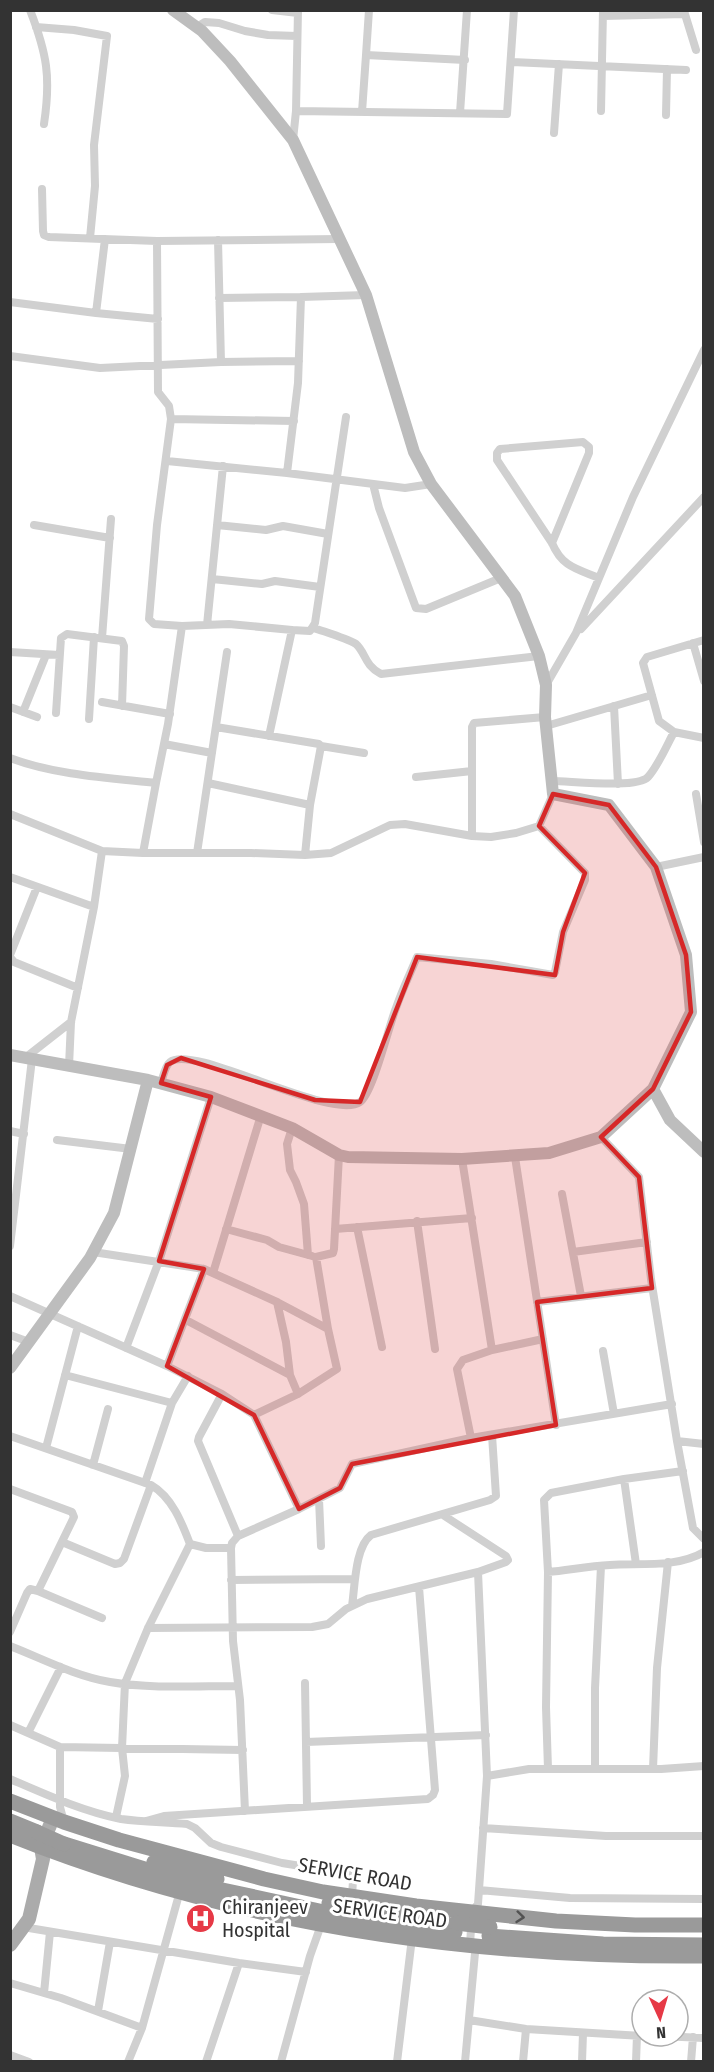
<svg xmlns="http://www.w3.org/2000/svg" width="714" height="2072" font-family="'Fira Sans Condensed',sans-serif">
  <rect width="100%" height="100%" fill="#fff"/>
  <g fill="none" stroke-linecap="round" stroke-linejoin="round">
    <path stroke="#d0d0d0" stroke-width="8" d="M30,10c17,44 21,67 14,114
      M272,10l26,3
      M684,11l12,39
      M603,16l82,-2
      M36,27l38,3 33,6 -13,109 1,41 -5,52
      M197,27l8,-5 14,1 26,8 23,4 29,1
      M366,55l3,-45
      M512,62l174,8
      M296,111l211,3 7,-104
      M601,111l2,-101
      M362,112l4,-57 99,5
      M460,113l7,-103
      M666,115l1,-46
      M554,133l5,-69
      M293,140l3,-29 2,-101
      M42,189l1,42 1,4 5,2 108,4 182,-2
      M218,240l3,122
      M219,298l82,-1
      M10,302l86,11 62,6
      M96,313l9,-74
      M10,356l90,12 121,-6 78,-1
      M171,419l123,2
      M167,461l120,12 118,15 26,-4
      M287,473l11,-90 3,-86 65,-2
      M373,484l6,24 37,100 10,1 75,-31
      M34,525l76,13
      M217,525l49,5 17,-4 45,8
      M552,543l37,-90v-6l-6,-5 -83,7 -3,4v7l55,83c10,24 25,26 47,35
      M212,579l50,5 13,-3 45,6
      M207,625l16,-159
      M182,626l47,-2 63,6
      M314,628c11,4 32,10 42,16 10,9 8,21 25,30l158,-18
      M581,629l123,-132
      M102,638l9,-119
      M704,640l-57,17 -4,6 16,58 15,11 30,6
      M693,643l11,38
      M10,652l49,3
      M546,685l30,-52 57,-136 71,-147
      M102,702l68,12
      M614,706l4,78
      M10,707l27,10
      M23,712l23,-57
      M56,713l5,-75 6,-4 55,7 2,5 -2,60
      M89,719l5,-82
      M546,726l106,-31
      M269,736l23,-106 18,1 5,-8 31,-206
      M164,744l48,9
      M321,746l43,7
      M10,758c45,17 99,20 146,25l12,-59 14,-98 -28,-2 -5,-5 8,-94 14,-106 -2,-13 -11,-14 -1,-151
      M416,777l56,-6
      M552,781c19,0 85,8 96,-4 10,-11 19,-32 26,-45
      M208,783l102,22 11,-59 -2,-2 -103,-17
      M696,794l8,48
      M10,814l92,37 41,2h108l54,2 26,-2 59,-28 15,-1 67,12 19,1 25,-4 23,-7 14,-32
      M472,836v-109l2,-4 71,-6
      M143,853l13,-70
      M197,853l30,-201
      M305,855l5,-50
      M656,867l48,-10
      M10,877l84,30
      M10,955l27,-68
      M10,957l4,5 64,26
      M25,1058l46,-36
      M69,1066l2,-44 23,-115 8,-56
      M161,1083c2,-6 4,-17 9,-21 23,-19 162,60 190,40 13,-9 29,-77 36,-94 6,-18 14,-34 21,-51l74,7 62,11 2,-3 8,-40 22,-52v-7l-46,-47
      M292,1128l-5,16 3,26 6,12 8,22 4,51
      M10,1131l14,3
      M601,1137l38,40 12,102 26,162 16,87 11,11
      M57,1140l74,9
      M515,1157l41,268
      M462,1159l30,191 -29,10 -6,9 14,69
      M562,1194l19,102
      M417,1221l18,128
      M357,1227l25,120
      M226,1229l41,11 12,7 33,9
      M335,1229l137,-11
      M10,1246l22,-187
      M93,1252l111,17 73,33 51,27 9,40 -39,25 -44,21
      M573,1252l74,-10
      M213,1273l48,-158
      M10,1296l157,70 55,28 32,21 45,94
      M277,1302l9,40 4,33
      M537,1302l115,-14
      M186,1320l104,55 8,19
      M328,1329l-12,-72 17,-4 1,-4 5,-94
      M10,1335l19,7
      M126,1348l33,-87 52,-164
      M492,1350l51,-11
      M603,1351l11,63
      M167,1366l37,-97
      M65,1375l107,28
      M222,1394l-23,43 -1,4 40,95
      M10,1436l141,49c21,12 31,38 39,59l16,4h25l2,93 7,59 5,111
      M677,1441l27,3
      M46,1448l32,-122
      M93,1465l15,-56
      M624,1479l12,85
      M145,1483l27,-80 16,-27
      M10,1489l62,23 2,5 -36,74 -8,-2 -3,4 -17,39
      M319,1499l2,47
      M443,1515l63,41 2,4 -2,2 -28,10 9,204 -9,128 -6,8 -2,33 1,3
      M62,1542l53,22 5,-1 4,-4 27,-74
      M231,1548l1,-5 6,-7 61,-27 41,-21 12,-24 119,-26 201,-34
      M548,1572c21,-2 41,-6 62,-7 29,-2 67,3 94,-13
      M231,1580l124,-1
      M38,1591l64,27
      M352,1606c3,-20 3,-59 19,-71l119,-35 6,-4 -4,-61
      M148,1628l164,-1 16,-3 18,-15 21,-10 111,-27
      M10,1646c33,13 65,30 100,36 41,7 86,4 128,4
      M305,1683l2,123
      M10,1725l50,22 183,3
      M28,1733l33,-66
      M306,1742l180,-7
      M60,1747v60l4,15
      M548,1769l-2,-62 2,-135 -4,-72 7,-7 73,-14 59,-8
      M595,1769v-81l6,-122
      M653,1769l4,-101 11,-106
      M487,1776l42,-7h132l43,-3
      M10,1779c37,16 72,32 111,40 22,3 45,3 66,5l8,4 16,15 10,4 61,16 62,10 7,3 2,5 -1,14
      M116,1817l9,-41 -3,-28 3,-65 23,-55 42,-84
      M146,1821l18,-5 264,-17 5,-4 2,-5 -16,-203
      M483,1828l123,8h98
      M479,1890l91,8 134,1
      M23,1927l216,36 67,9
      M10,1983l51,15 81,30
      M44,1993l6,-61
      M98,2011l12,-69
      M469,2020l57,9 116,7
      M660,2036l44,2
      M10,2055l19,7
      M128,2062l14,-34 38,-137
      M206,2062l33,-99
      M281,2062l29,-106 11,-31
      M397,2062l15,-124
      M465,2062l10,-109
      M523,2062l3,-33
      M582,2062l1,-29
      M636,2062l1,-27
      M691,2062l2,-25"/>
    <path stroke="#bdbdbd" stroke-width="12" d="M10,1055l138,25 63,17 81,31 47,27 9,2 114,2 87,-6 52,-16 52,-48 38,-77 -5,-57 -30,-88 -47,-62 -56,-11 -8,-77 1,-32 -7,-29 -24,-60 -84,-112 -17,-32 -48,-157 -73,-155 -63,-79 -28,-30 -29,-21
      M653,1089l17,31 34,32
      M10,1368l80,-110 24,-45 34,-133"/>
    <path stroke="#ababab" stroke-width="14" d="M10,1945l19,-26 14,-60 -2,-12 12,-29"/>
    <path stroke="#9a9a9a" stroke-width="15" d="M10,1801l54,21 55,18 145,39 59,13 93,14 140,15 79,4h69
      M10,1821l27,11
      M10,1835c220,88 458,123 694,121
      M64,1844l119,37 30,7 148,32 94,12
      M154,1862l63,17
      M329,1903l115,18
      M489,1936l114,8 101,1"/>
    <path stroke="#9a9a9a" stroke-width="15" d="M37,1832l27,12
      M456,1923l34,4"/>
  </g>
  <defs><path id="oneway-chevron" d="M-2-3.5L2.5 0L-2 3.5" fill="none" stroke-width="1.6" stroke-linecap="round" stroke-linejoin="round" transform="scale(1.5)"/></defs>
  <use stroke="#525252" href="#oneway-chevron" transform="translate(520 1917) rotate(6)"/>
  <path fill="#d62828" fill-opacity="0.2" stroke="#d62828" stroke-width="4.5" stroke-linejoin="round" d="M553,794l56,11 47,62 30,88 5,57 -38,77 -52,48 38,40 13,111 -115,14 19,123 -204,39 -12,24 -41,21 -45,-94 -87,-49 37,-97 -45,-8 52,-164 -50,-14 6,-18 14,-7 134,42 45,2 57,-145 138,18 8,-43 22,-59 -46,-47z"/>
  <defs>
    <symbol id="hospital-disc" viewBox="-11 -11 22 22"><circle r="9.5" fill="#e63946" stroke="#fff"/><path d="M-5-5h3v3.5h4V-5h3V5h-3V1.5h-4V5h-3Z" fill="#fff"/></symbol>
  </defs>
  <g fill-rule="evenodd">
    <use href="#hospital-disc" x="184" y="1902" width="33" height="33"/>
  </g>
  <g text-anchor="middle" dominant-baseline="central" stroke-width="6" stroke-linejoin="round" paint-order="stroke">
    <g font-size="20" fill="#333" stroke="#fff">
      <text transform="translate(355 1874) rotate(10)">SERVICE ROAD</text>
      <text transform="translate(390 1913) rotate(8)">SERVICE ROAD</text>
    </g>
    <g font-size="20" fill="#333" stroke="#fff" text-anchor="start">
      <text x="222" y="1907">Chiranjeev<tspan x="222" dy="23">Hospital</tspan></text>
    </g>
  </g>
  <rect width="714" height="2072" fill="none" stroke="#333333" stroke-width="24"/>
  <g transform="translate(660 2018) rotate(176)"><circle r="28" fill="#ffffff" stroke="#adadad" stroke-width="1.5"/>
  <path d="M0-4.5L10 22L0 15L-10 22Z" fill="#e63946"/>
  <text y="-9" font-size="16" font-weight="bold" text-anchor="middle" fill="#333333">N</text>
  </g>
</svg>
